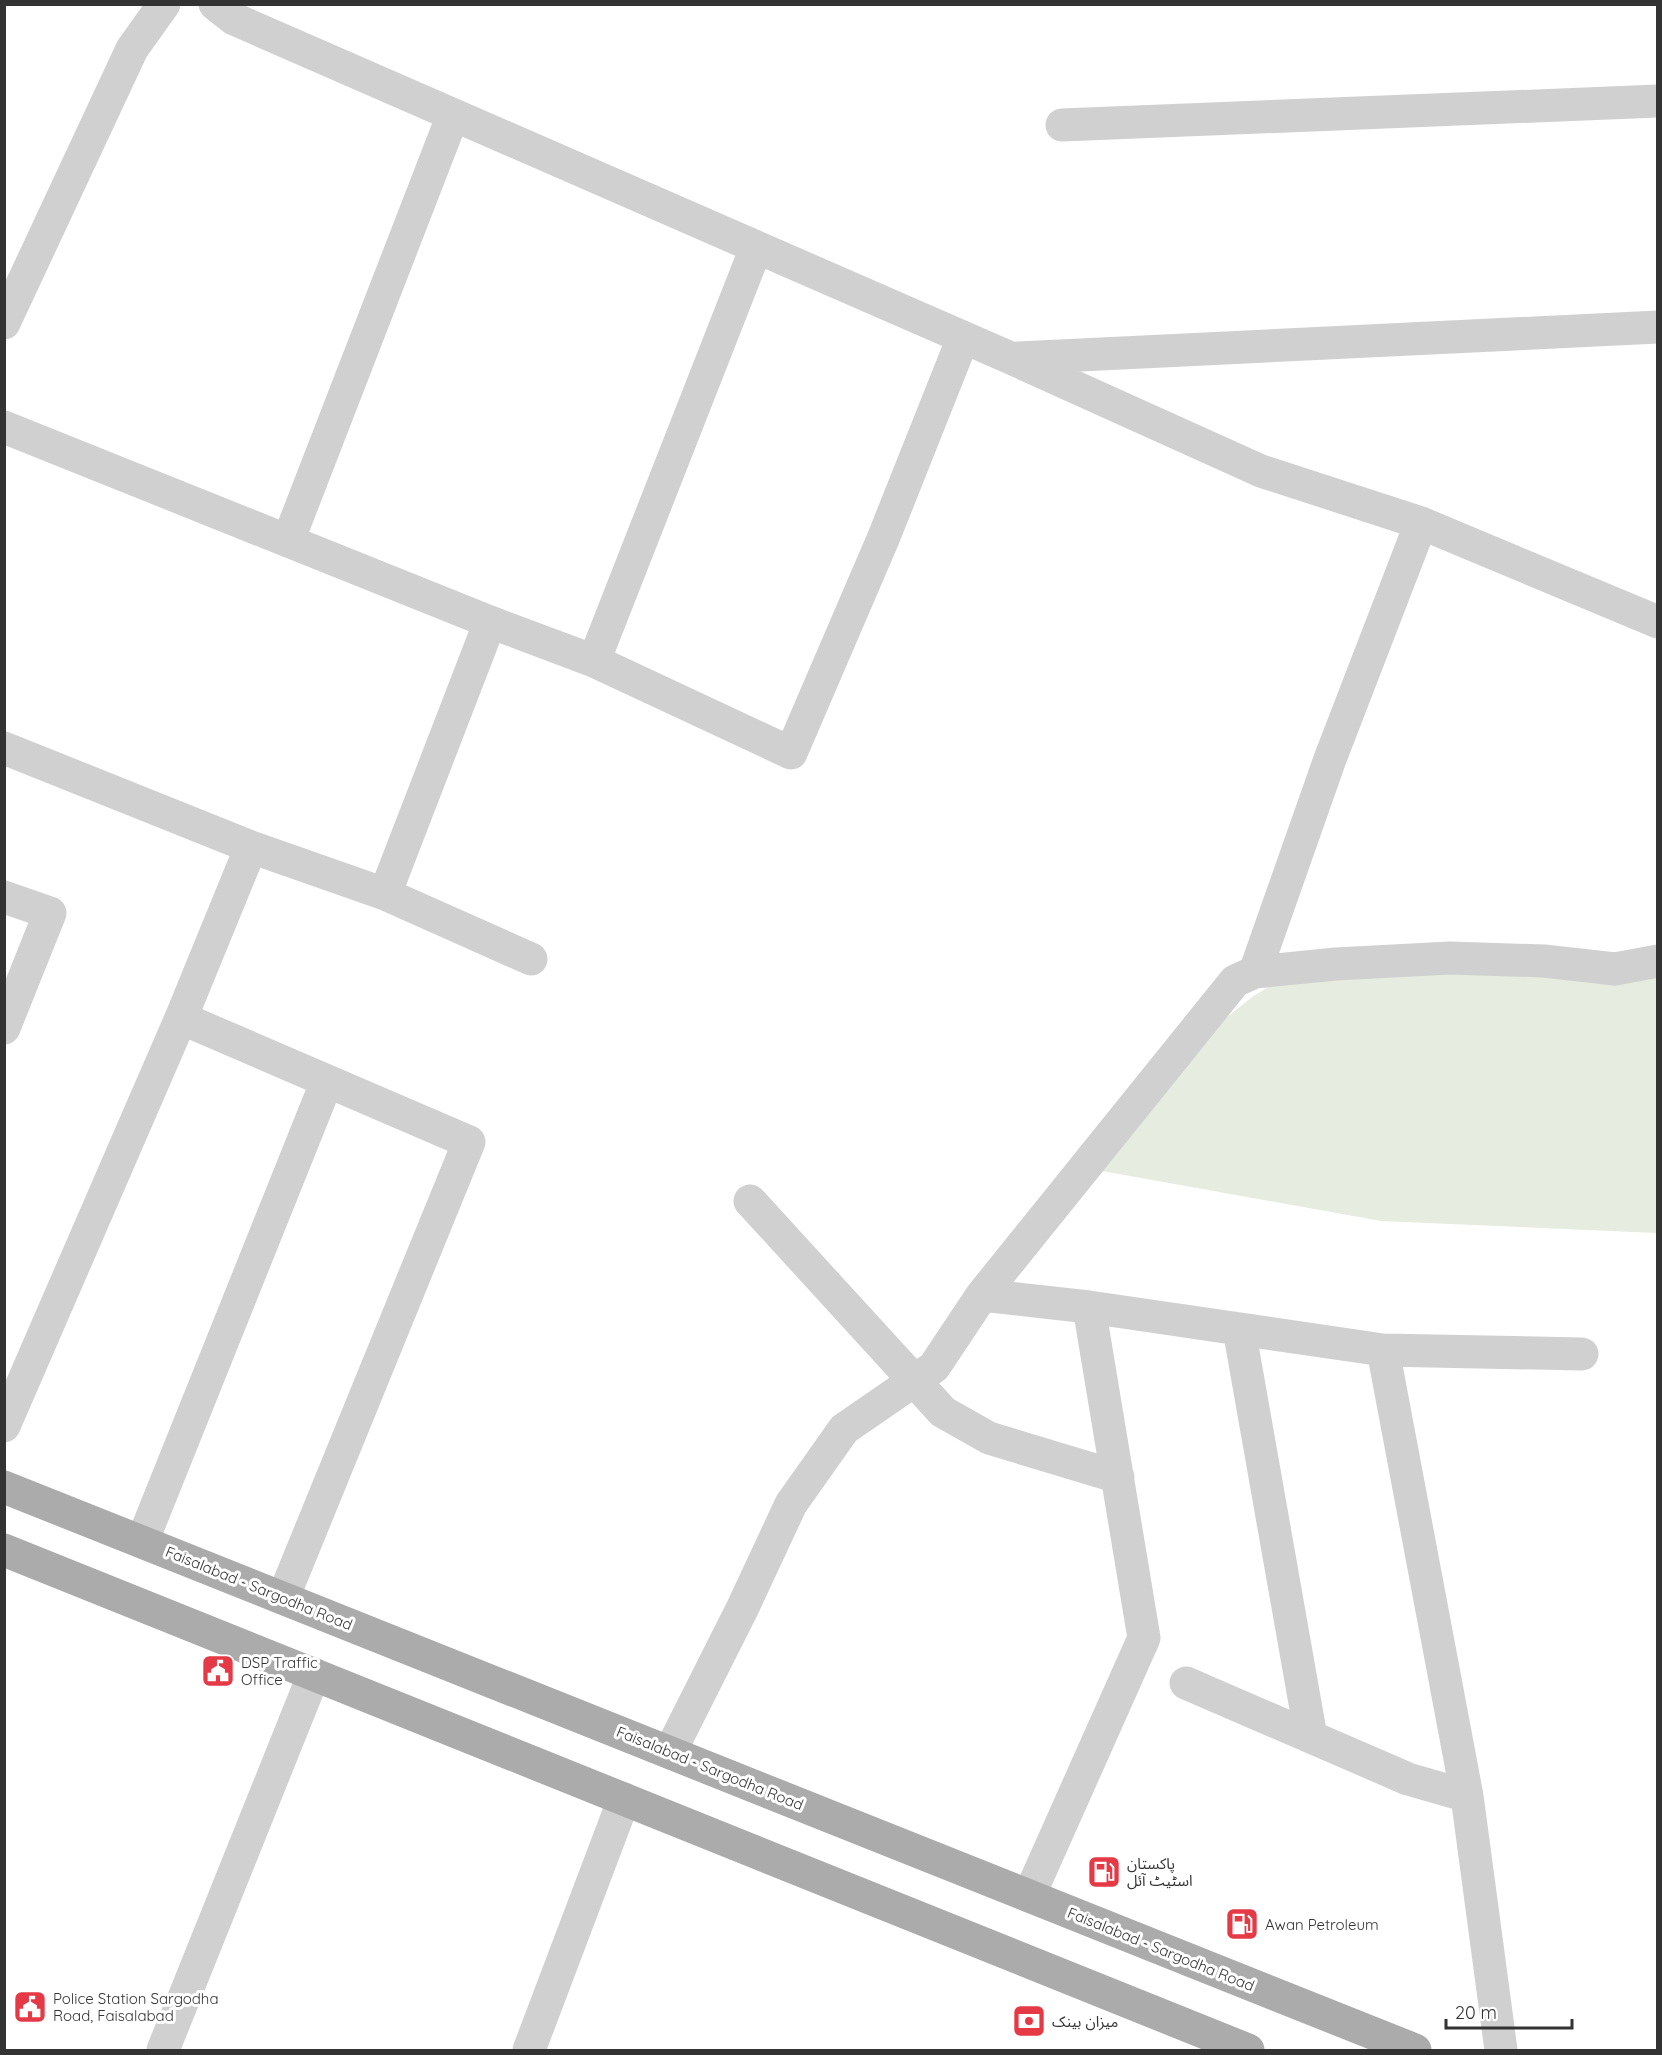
<svg xmlns="http://www.w3.org/2000/svg" width="1662" height="2055" font-family="Quicksand,'Noto Sans Arabic',sans-serif">
  <rect width="100%" height="100%" fill="#fff"/>
  <path fill="#e6ecdf" d="M1322,954l335,19v260l-276,-12 -301,-54 108,-118 64,-52z"/>
  <g fill="none" stroke-linecap="round" stroke-linejoin="round">
    <path stroke="#d0d0d0" stroke-width="33" d="M215,4l19,15 779,340 248,112 160,52 237,99
      M1062,125l596,-24
      M4,323l128,-274 32,-45
      M1018,358l640,-31
      M4,427l486,195 104,39 197,92 92,-214 80,-201
      M288,541l165,-426
      M594,661l162,-413
      M4,748l247,99 134,47 146,65
      M385,894l105,-272
      M4,897l46,16 -46,115
      M1255,972l75,-213 91,-236
      M181,1018l288,124 -186,456
      M750,1201l193,211 46,26 129,39
      M982,1295l107,12 294,43 199,4
      M1239,1329l72,408
      M1383,1350l84,446 34,254
      M4,1426l177,-408 70,-171
      M142,1542l185,-461
      M1186,1683l222,96 59,17
      M670,1752l73,-145 48,-103 53,-75 90,-62 48,-72 253,-314 20,-9 81,-8 114,-6 94,3 71,8 43,-8
      M1029,1896l115,-258 -55,-331
      M163,2050l151,-376
      M529,2050l95,-251"/>
    <path stroke="#ababab" stroke-width="33" d="M4,1487l1411,563
      M4,1550l1244,500"/>
  </g>
  <defs>
    <symbol id="civic-square" viewBox="-11 -11 22 22"><rect x="-9" y="-9" width="18" height="18" rx="4" fill="#e63946" stroke="#fff"/><path d="M-.6-6.5H3V-4.5H.6V-3L4-1V1h2V6H-6V1h2V-1L-.6-3ZM-1.2 2.5V6h2.4V2.5Z" fill="#fff"/></symbol>
    <symbol id="fuel-square" viewBox="-11 -11 22 22"><rect x="-9" y="-9" width="18" height="18" rx="4" fill="#e63946" stroke="#fff"/><path d="M-5.5-6h7V0h2V4h1.3V-2.5L3-4.5l.8-.8L6-3V5H2.5V1h-1V6h-7ZM-4.2-4.7v3.2H.2V-4.7Z" fill="#fff"/></symbol>
    <symbol id="bank-square" viewBox="-11 -11 22 22"><rect x="-9" y="-9" width="18" height="18" rx="4" fill="#e63946" stroke="#fff"/><path d="M-6-4H6V4H-6ZM0-2.3a2.3 2.3 0 1 0 0 4.6a2.3 2.3 0 1 0 0-4.6Z" fill="#fff"/></symbol>
  </defs>
  <g fill-rule="evenodd">
    <use href="#civic-square" x="199" y="1652" width="38" height="38"/>
    <use href="#fuel-square" x="1085" y="1853" width="38" height="38"/>
    <use href="#fuel-square" x="1223" y="1905" width="38" height="38"/>
    <use href="#civic-square" x="11" y="1988" width="38" height="38"/>
    <use href="#bank-square" x="1010" y="2002" width="38" height="38"/>
  </g>
  <g text-anchor="middle" dominant-baseline="central" stroke-width="6" stroke-linejoin="round" paint-order="stroke">
    <g font-size="15" fill="#333" stroke="#fff">
      <text transform="translate(259 1588) rotate(22)">Faisalabad - Sargodha Road</text>
      <text transform="translate(710 1768) rotate(22)">Faisalabad - Sargodha Road</text>
      <text transform="translate(1161 1949) rotate(22)">Faisalabad - Sargodha Road</text>
    </g>
    <g font-size="15" fill="#333" stroke="#fff" text-anchor="start">
      <text x="241" y="1662">DSP Traffic<tspan x="241" dy="17">Office</tspan></text>
      <text x="1127" y="1863">پاکستان<tspan x="1127" dy="17">اسٹیٹ آئل</tspan></text>
      <text x="1265" y="1924">Awan Petroleum</text>
      <text x="53" y="1998">Police Station Sargodha<tspan x="53" dy="17">Road, Faisalabad</tspan></text>
      <text x="1052" y="2021">میزان بینک</text>
    </g>
  </g>
  <rect width="1662" height="2055" fill="none" stroke="#333333" stroke-width="12"/>
  <path d="M1446 2019v9h126v-9" fill="none" stroke="#333333" stroke-width="3"/>
  <text x="1455" y="2019" font-size="18" fill="#333333" stroke="#ffffff" stroke-width="4.5" paint-order="stroke">20 m</text>
</svg>
